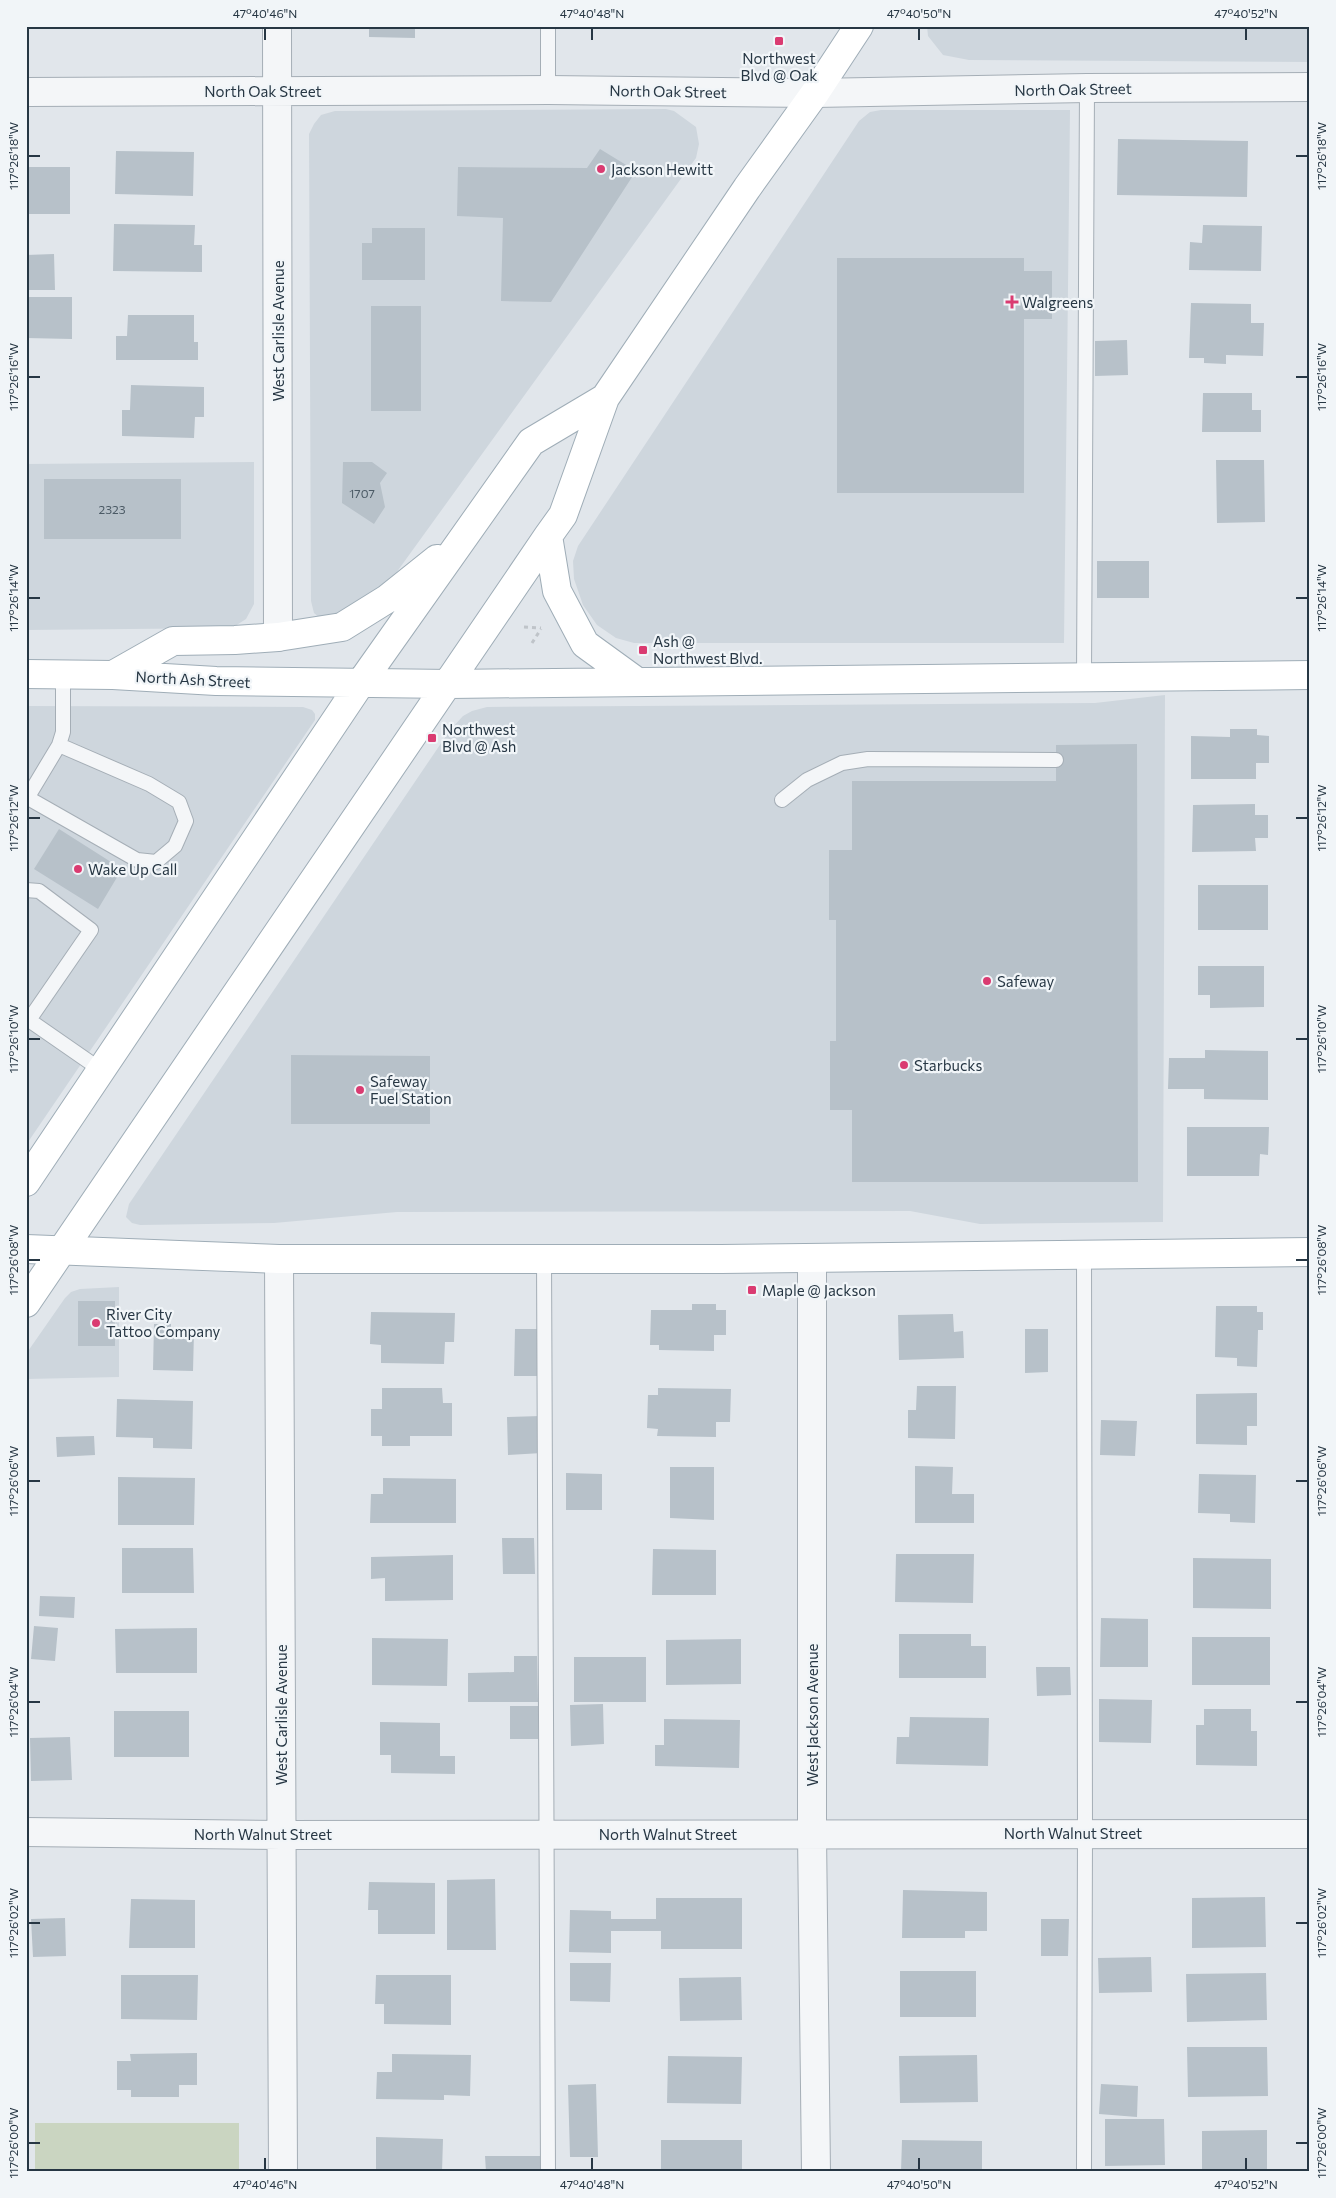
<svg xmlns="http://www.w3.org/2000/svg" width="1336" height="2198" font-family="Commissioner,sans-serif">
  <rect width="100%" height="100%" fill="#e1e6eb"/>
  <path fill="#ced6dd" d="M927,26h383v36l-341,-2 -26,-5 -15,-19z
    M666,109l8,2 22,16 3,17 -3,14 -305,422 -54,37 -16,2 -7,-6 -3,-12 -2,-467 5,-10 7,-9 14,-4z
    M881,110h189l-6,533h-430l-18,-5 -19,-13 -14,-20 -9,-26 -1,-18 5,-15 281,-425 11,-9z
    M254,462v142l-8,15 -14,9 -206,2v-166z
    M1165,695l-2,527 -183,2 -70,-13 -513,1 -123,11 -134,2 -8,-2 -6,-6 3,-13 321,-474 13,-14 9,-5 15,-4 608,-4z
    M26,706l277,1 9,3 3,4v6l-289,425z
    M119,1287v90l-93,2v-25l39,-56 6,-6 9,-3z"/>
  <path fill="#cad5c1" d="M35,2123h204v49h-204z"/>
  <path fill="#b7c1c9" d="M369,26h95v2h-49v10l-46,-1z
    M1118,139l130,2 -1,56 -130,-2z
    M600,149l36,22 -85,131 -50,-1 2,-83 -46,-2 1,-49 129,1z
    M116,151l78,1 -1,44 -78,-2z
    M26,167h44v47h-44z
    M114,224l81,1 -1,20h8v27l-89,-1z
    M1203,225l59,1 -1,45 -72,-1 1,-28 12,1z
    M372,228h53v52h-63v-37h10z
    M54,254l1,36h-28l-1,-35z
    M837,258h187v13h28v48h-28v174h-187z
    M26,297h46v42l-46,-1z
    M1191,303l60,1v19h13l-1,33 -37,-1v9l-22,-1v-5h-15z
    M371,306h50v105h-50z
    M128,315h66v27h4v18h-82v-24h11z
    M1127,340l1,35 -33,1v-35z
    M131,385l73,2v30h-9l-1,21 -72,-2v-26h8z
    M1203,393h49v17h9v22h-59z
    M1216,460h48l1,62 -48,1z
    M343,462h29l15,11 -7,10 5,24 -11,17 -32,-21z
    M44,479h137v60h-137z
    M1097,561h52v37h-52z
    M1230,729h27v6l12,1v27h-13v16h-65v-43l39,1z
    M1137,744l1,438h-286v-72h-22v-69h6v-121h-7v-70h23v-69h204v-36z
    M1255,804v11h13v23h-13l1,13 -64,1 1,-47z
    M59,829l63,40 -24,40 -64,-40z
    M1198,885h70v45h-70z
    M1198,966h66v41l-54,1v-13h-12z
    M1205,1050l63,1v49l-64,-1v-10h-36l1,-31h36z
    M291,1055l139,1v68h-139z
    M1187,1127h82l-1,28 -8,-1 -1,22h-72z
    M78,1301h37v45h-37z
    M692,1304h24v6h10v25h-12v16l-55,-1v-5h-9l1,-35h41z
    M1216,1306h41v6h6v18h-5l-1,37 -20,-1v-8l-22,-1z
    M371,1312l84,1 -1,29h-9l-1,22 -63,-1v-18l-11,-1z
    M953,1314l1,18 9,-1 1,27 -65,2 -1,-45z
    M154,1324h17v7l23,1 -1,39 -40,-1z
    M515,1329h25l-1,47h-25z
    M1025,1329h23v43l-23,1z
    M917,1386h39l-1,53 -47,-1v-28h8z
    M382,1388h60l1,15h9v33h-42v10h-28v-10h-11v-27h11z
    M658,1388l73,1 -1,33h-14v15l-59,-1 1,-7 -11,-1 1,-33h10z
    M1257,1393v33h-10v19l-51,-1v-50z
    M117,1399l76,2 -1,48 -39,-1v-10l-37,-1z
    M541,1416l1,37 -34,2 -1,-38z
    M1101,1420l36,1 -2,35 -35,-1z
    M94,1436l1,19 -38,2 -1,-20z
    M915,1466l38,1 -1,27h22v29h-59z
    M670,1467h44v53l-44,-2z
    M566,1473l36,1v36h-36z
    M1199,1474l57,1 -1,48 -25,-1v-8l-32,-1z
    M118,1477l77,1 -1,47h-76z
    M383,1478l73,1v44h-86l1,-29h12z
    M502,1538h32l1,36h-32z
    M122,1548h71l1,45h-72z
    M653,1549l63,1v45h-64z
    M896,1554h78l-1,49 -78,-1z
    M453,1555v45l-68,1v-23l-14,1v-22z
    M1193,1558l78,1v50l-78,-1z
    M40,1596l35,1 -1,21 -35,-2z
    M1101,1618l47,1v48h-48z
    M34,1626l24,2 -3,33 -24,-2z
    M197,1628v45h-81l-1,-44z
    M899,1634h72v12h15v32h-87z
    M1192,1637h78v48h-78z
    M372,1638l76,1 -1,47 -75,-1z
    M741,1639v45l-75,1v-45z
    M514,1656h23l1,46h-70v-29l46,-1z
    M574,1657h72v45h-72z
    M1036,1667h34l1,28 -34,1z
    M1099,1699l53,1 -1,43 -52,-1z
    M603,1704l1,40 -33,2 -1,-41z
    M510,1706h28v33h-28z
    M1204,1709h47v22h6v35l-61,-1v-40h8z
    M114,1711h75v46h-75z
    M910,1717l79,1 -1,48 -92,-2 1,-27h12z
    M664,1719l76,1 -1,48 -84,-2v-21h9z
    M380,1722l60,1v33h15v18l-64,-1v-18h-11z
    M70,1737l2,43 -41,1 -1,-43z
    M495,1879l1,71h-49v-70z
    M369,1882l66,1v51h-57v-24h-10z
    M903,1890l84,2v39h-22v7h-63z
    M1265,1897l1,50 -74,1v-50z
    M656,1898h86v51h-81v-18h-50v22l-42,-1 1,-42 41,1v8h45z
    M131,1899l64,1v48h-66z
    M65,1918l1,38 -33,1 -2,-38z
    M1041,1919h28l-1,37h-27z
    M1151,1957l1,35 -53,1 -1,-35z
    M570,1963h41l-1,39 -40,-1z
    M900,1971h76v46h-76z
    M1266,1973l1,47 -80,2 -1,-48z
    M121,1975h77l-1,45 -76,-1z
    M376,1975h75v50l-67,-1v-20h-9z
    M741,1977l1,43 -62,1 -1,-43z
    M1187,2047h80l1,49 -80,1z
    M197,2053v32h-18v12h-48v-7h-14v-29h14l-1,-7z
    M392,2054l79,1 -1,41 -26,-1v5l-68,-1 1,-27h15z
    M977,2055l1,47 -78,1 -1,-47z
    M668,2056l74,1 -1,47 -74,-1z
    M596,2084l2,73h-28l-2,-72z
    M1101,2084l37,2 -1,31 -38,-3z
    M1105,2119h59l1,46 -60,1z
    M1267,2130v42h-65v-41z
    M376,2137l67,2 -1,33h-66z
    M661,2140h81v32h-81z
    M902,2140l80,1v31h-81z
    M485,2156h56v16h-55z"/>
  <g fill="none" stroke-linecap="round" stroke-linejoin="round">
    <defs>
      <path id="service" d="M548,26v64
        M1084,677l3,-589
        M28,798l109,62 19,2 19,-16 11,-25 -7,-19 -30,-18 -90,-39
        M26,800l33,-55 4,-13v-57
        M782,800l25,-20 35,-17 26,-4 188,1
        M26,890l13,1 52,39 -62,90
        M26,1018l75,52
        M544,1259l4,913
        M1084,2172l1,-339 -1,-579"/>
      <path id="minor" d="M277,26l1,611
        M26,92l522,-2 267,3 272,-5 223,-1
        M812,1258v576l4,338
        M279,1259l4,913
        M26,1832l256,3 1028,-1"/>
      <path id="primary" d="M548,536l9,55 28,53 51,37
        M26,674l87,1 103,6 234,3 860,-9
        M113,675l60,-34 62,-1 43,-3 64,-10 45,-28 50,-40
        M26,1182l334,-498 171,-242 74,-44
        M26,1249l253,10h442l589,-7
        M26,1303l522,-767 15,-21 42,-117 142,-210 68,-95 44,-67"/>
    </defs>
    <use href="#service" stroke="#a5aeb6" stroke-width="16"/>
    <use href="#minor" stroke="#a5aeb6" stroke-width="30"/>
    <use href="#primary" stroke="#9fadb7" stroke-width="30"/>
    <path stroke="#bfc4c9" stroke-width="3" stroke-dasharray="4 4" stroke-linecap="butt" d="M524,627l17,1
      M532,643l9,-14"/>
    <use href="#service" stroke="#f4f6f8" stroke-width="14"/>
    <use href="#minor" stroke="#f4f6f8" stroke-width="28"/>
    <use href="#primary" stroke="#fff" stroke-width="28"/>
  </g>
  <path fill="none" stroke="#273744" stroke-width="2" d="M265,28v12M592,28v12M919,28v12M1246,28v12M28,156h12M1296,156h12M28,377h12M1296,377h12M28,598h12M1296,598h12M28,818h12M1296,818h12M28,1039h12M1296,1039h12M28,1260h12M1296,1260h12M28,1481h12M1296,1481h12M28,1702h12M1296,1702h12M28,1923h12M1296,1923h12M28,2143h12M1296,2143h12M265,2158v12M592,2158v12M919,2158v12M1246,2158v12"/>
  <g fill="#da3b71" stroke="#f1f5f8" stroke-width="2">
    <rect x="774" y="36" width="10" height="10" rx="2.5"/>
    <circle cx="601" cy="169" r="5"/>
    <path d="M1009.5 294.5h5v5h5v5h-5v5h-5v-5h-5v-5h5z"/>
    <rect x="638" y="645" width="10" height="10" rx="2.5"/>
    <rect x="427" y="733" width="10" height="10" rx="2.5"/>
    <circle cx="78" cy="869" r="5"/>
    <circle cx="987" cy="981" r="5"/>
    <circle cx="904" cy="1065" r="5"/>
    <circle cx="360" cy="1090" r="5"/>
    <rect x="747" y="1285" width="10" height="10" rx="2.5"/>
    <circle cx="96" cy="1323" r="5"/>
  </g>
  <g text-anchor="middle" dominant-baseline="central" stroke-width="4.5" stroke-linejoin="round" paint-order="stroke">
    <g font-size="12" fill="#4b5a65">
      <text x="362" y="493">1707</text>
      <text x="112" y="509">2323</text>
    </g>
    <g font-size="15" fill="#273744" stroke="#f1f5f8" text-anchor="start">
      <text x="779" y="58" text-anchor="middle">Northwest<tspan x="779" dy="17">Blvd @ Oak</tspan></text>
      <text x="611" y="169">Jackson Hewitt</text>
      <text x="1022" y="302">Walgreens</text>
      <text x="653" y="641">Ash @<tspan x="653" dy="17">Northwest Blvd.</tspan></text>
      <text x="442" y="729">Northwest<tspan x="442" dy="17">Blvd @ Ash</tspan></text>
      <text x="88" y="869">Wake Up Call</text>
      <text x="997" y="981">Safeway</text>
      <text x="914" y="1065">Starbucks</text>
      <text x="370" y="1081">Safeway<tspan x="370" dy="17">Fuel Station</tspan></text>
      <text x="762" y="1290">Maple @ Jackson</text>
      <text x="106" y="1314">River City<tspan x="106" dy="17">Tattoo Company</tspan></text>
    </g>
    <g font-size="15" fill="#273744" stroke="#f1f5f8">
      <text transform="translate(1073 89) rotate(-1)">North Oak Street</text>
      <text x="263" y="91">North Oak Street</text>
      <text transform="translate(668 91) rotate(1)">North Oak Street</text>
      <text transform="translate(278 331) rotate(-90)">West Carlisle Avenue</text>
      <text transform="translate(193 679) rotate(3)">North Ash Street</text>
      <text transform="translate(281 1715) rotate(-90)">West Carlisle Avenue</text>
      <text transform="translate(812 1715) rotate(-90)">West Jackson Avenue</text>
      <text x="1073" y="1833">North Walnut Street</text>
      <text x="263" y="1834">North Walnut Street</text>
      <text x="668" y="1834">North Walnut Street</text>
    </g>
  </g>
  <rect width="1336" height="2198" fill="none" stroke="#f1f5f8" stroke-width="55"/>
  <rect x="28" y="28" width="1280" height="2142" fill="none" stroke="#273744" stroke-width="2"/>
  <g font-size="12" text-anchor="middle" fill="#273744">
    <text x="265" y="18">47°40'46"N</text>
    <text x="592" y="18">47°40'48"N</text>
    <text x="919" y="18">47°40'50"N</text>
    <text x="1246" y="18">47°40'52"N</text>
    <text transform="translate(1322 156) rotate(-90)" y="4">117°26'18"W</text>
    <text transform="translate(14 156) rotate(-90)" y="4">117°26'18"W</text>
    <text transform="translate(1322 377) rotate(-90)" y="4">117°26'16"W</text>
    <text transform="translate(14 377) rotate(-90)" y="4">117°26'16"W</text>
    <text transform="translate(14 598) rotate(-90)" y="4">117°26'14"W</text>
    <text transform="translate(1322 598) rotate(-90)" y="4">117°26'14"W</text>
    <text transform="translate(1322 818) rotate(-90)" y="4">117°26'12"W</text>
    <text transform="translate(14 818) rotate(-90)" y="4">117°26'12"W</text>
    <text transform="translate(1322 1039) rotate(-90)" y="4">117°26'10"W</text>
    <text transform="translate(14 1039) rotate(-90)" y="4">117°26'10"W</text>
    <text transform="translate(14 1260) rotate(-90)" y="4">117°26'08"W</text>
    <text transform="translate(1322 1260) rotate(-90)" y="4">117°26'08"W</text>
    <text transform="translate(14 1481) rotate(-90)" y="4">117°26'06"W</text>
    <text transform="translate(1322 1481) rotate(-90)" y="4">117°26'06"W</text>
    <text transform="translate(1322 1702) rotate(-90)" y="4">117°26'04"W</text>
    <text transform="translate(14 1702) rotate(-90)" y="4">117°26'04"W</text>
    <text transform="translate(14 1923) rotate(-90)" y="4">117°26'02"W</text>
    <text transform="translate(1322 1923) rotate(-90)" y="4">117°26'02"W</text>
    <text transform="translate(14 2143) rotate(-90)" y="4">117°26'00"W</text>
    <text transform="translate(1322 2143) rotate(-90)" y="4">117°26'00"W</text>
    <text x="265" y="2189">47°40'46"N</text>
    <text x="592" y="2189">47°40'48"N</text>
    <text x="919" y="2189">47°40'50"N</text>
    <text x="1246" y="2189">47°40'52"N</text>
  </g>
</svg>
